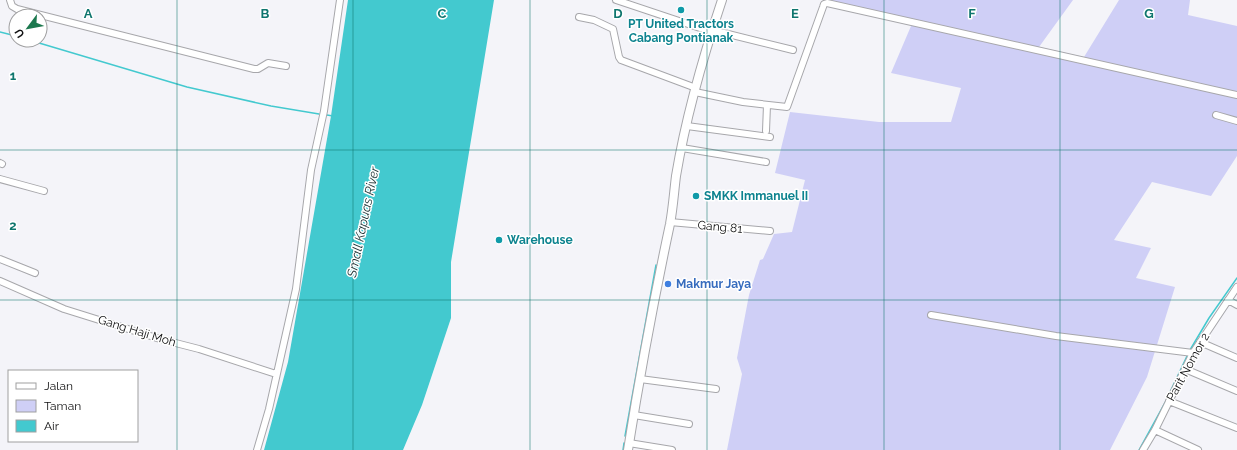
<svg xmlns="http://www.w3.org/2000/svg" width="1237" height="450" font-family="Raleway,sans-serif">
  <rect width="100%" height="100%" fill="#f4f4f9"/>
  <path fill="#cfcff6" d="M825,0h248l-34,47 45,10 35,-57h71l-2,15 49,11v130l-26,40 -59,-14 -38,58 37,8 -15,30 39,9 -28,90 -37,73h-383l15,-76 -5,-16 12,-63 11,-35 3,-1 11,-25 18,-2 13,-52 -30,-7 15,-61 89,10h72l10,-34 -70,-15 23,-54z"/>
  <path fill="#43c9cf" d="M348,0h146l-43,262v56l-29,87 -19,45h-139l24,-88 43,-246z"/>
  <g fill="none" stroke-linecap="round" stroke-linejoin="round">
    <path stroke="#43c9cf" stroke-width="1.5" d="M0,32l16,4
      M29,40l158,47 84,19 48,8
      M327,115l6,1
      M1190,350l19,-32 28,-40
      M1170,392l18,-38
      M625,436l31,-171
      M623,450l1,-7
      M1139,450l28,-51"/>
    <defs>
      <path id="minor" d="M10,0l2,6 5,3 237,60h4l10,-6 18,3
        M616,0l96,32
        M579,17l15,3 19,9 6,28 2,3 75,28
        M712,30l81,20
        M695,92l48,10 44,5 36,-100 1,-3 3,-1 410,92
        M1216,115l21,6
        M687,126l83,11
        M766,131l1,-26
        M682,148l84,14
        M0,163l2,1
        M0,179l44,12
        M670,222l100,9
        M0,259l35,14
        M0,281l64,28 96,30 39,10 77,25
        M1228,300l9,5
        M931,315l125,21 137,17
        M1200,342l37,16
        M1185,369l52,22
        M640,379l76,10
        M1169,401l68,27
        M634,415l55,9
        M1155,430l43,20
        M629,443l43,7
        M257,450l12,-41 27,-120 15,-119 13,-59 16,-111
        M1143,450l12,-20 38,-77 44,-66"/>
      <path id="major" d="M628,450c12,-76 26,-151 42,-226 3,-16 4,-32 6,-48 10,-60 27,-119 46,-176"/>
    </defs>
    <use href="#minor" stroke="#a7a7ab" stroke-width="8"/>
    <use href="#major" stroke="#a7a7ab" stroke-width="10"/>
    <use href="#minor" stroke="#fff" stroke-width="6"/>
    <use href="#major" stroke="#fff" stroke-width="8"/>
  </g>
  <path fill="none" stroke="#0f766e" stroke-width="1" stroke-opacity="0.55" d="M177,0v450M353,0v450M530,0v450M707,0v450M884,0v450M1060,0v450M0,150h1237M0,300h1237"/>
  <g fill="#0f9aa8" stroke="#fff" stroke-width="1.5">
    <circle cx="681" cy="10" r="4"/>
    <circle cx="696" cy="196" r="4"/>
    <circle cx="499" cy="240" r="4"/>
  </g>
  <circle fill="#3f7fe0" stroke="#fff" stroke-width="1.5" cx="668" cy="284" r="4"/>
  <g text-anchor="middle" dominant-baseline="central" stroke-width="3" stroke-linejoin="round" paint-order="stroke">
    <g font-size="12" font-weight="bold" fill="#0d838f" stroke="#fff" text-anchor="start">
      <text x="681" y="24" text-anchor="middle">PT United Tractors<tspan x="681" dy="14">Cabang Pontianak</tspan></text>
      <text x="704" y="196">SMKK Immanuel II</text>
      <text x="507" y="240">Warehouse</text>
    </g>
    <g font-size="12" fill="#101011" stroke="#fff">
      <text transform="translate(720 227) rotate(5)">Gang 81</text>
      <text transform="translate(137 331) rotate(17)">Gang Haji Moh</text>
      <text transform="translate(1188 367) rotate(-61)">Parit Nomor 2</text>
    </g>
    <g font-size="12" font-weight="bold" fill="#366cbe" stroke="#fff" text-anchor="start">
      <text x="676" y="284">Makmur Jaya</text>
    </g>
    <g font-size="13" font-style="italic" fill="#1b3133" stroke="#fff">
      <text transform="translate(363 222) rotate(-78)">Small Kapuas River</text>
    </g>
  </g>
  <g font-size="13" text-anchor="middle" font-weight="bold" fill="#0f766e" stroke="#fff" stroke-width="3" stroke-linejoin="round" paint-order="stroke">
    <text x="88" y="18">A</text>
    <text x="265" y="18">B</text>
    <text x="442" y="18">C</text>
    <text x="618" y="18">D</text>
    <text x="795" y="18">E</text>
    <text x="972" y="18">F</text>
    <text x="1149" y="18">G</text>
    <text x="13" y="80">1</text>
    <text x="13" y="230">2</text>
  </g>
  <rect x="8" y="370" width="130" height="72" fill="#ffffff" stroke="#9f9fa0"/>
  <rect x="16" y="383" width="20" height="6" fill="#ffffff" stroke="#9f9fa0"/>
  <text x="44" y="390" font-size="12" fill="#101011">Jalan</text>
  <rect x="16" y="400" width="20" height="12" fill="#cfcff6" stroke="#9f9fa0"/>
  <text x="44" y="410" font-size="12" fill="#101011">Taman</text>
  <rect x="16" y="420" width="20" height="12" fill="#43c9cf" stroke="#9f9fa0"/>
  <text x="44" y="430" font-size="12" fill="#101011">Air</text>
  <g transform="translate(28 28) rotate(238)"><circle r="19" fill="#ffffff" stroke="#9f9fa0"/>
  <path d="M0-3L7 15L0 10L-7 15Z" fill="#1c784e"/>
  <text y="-6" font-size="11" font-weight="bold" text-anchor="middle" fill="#101011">U</text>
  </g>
</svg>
